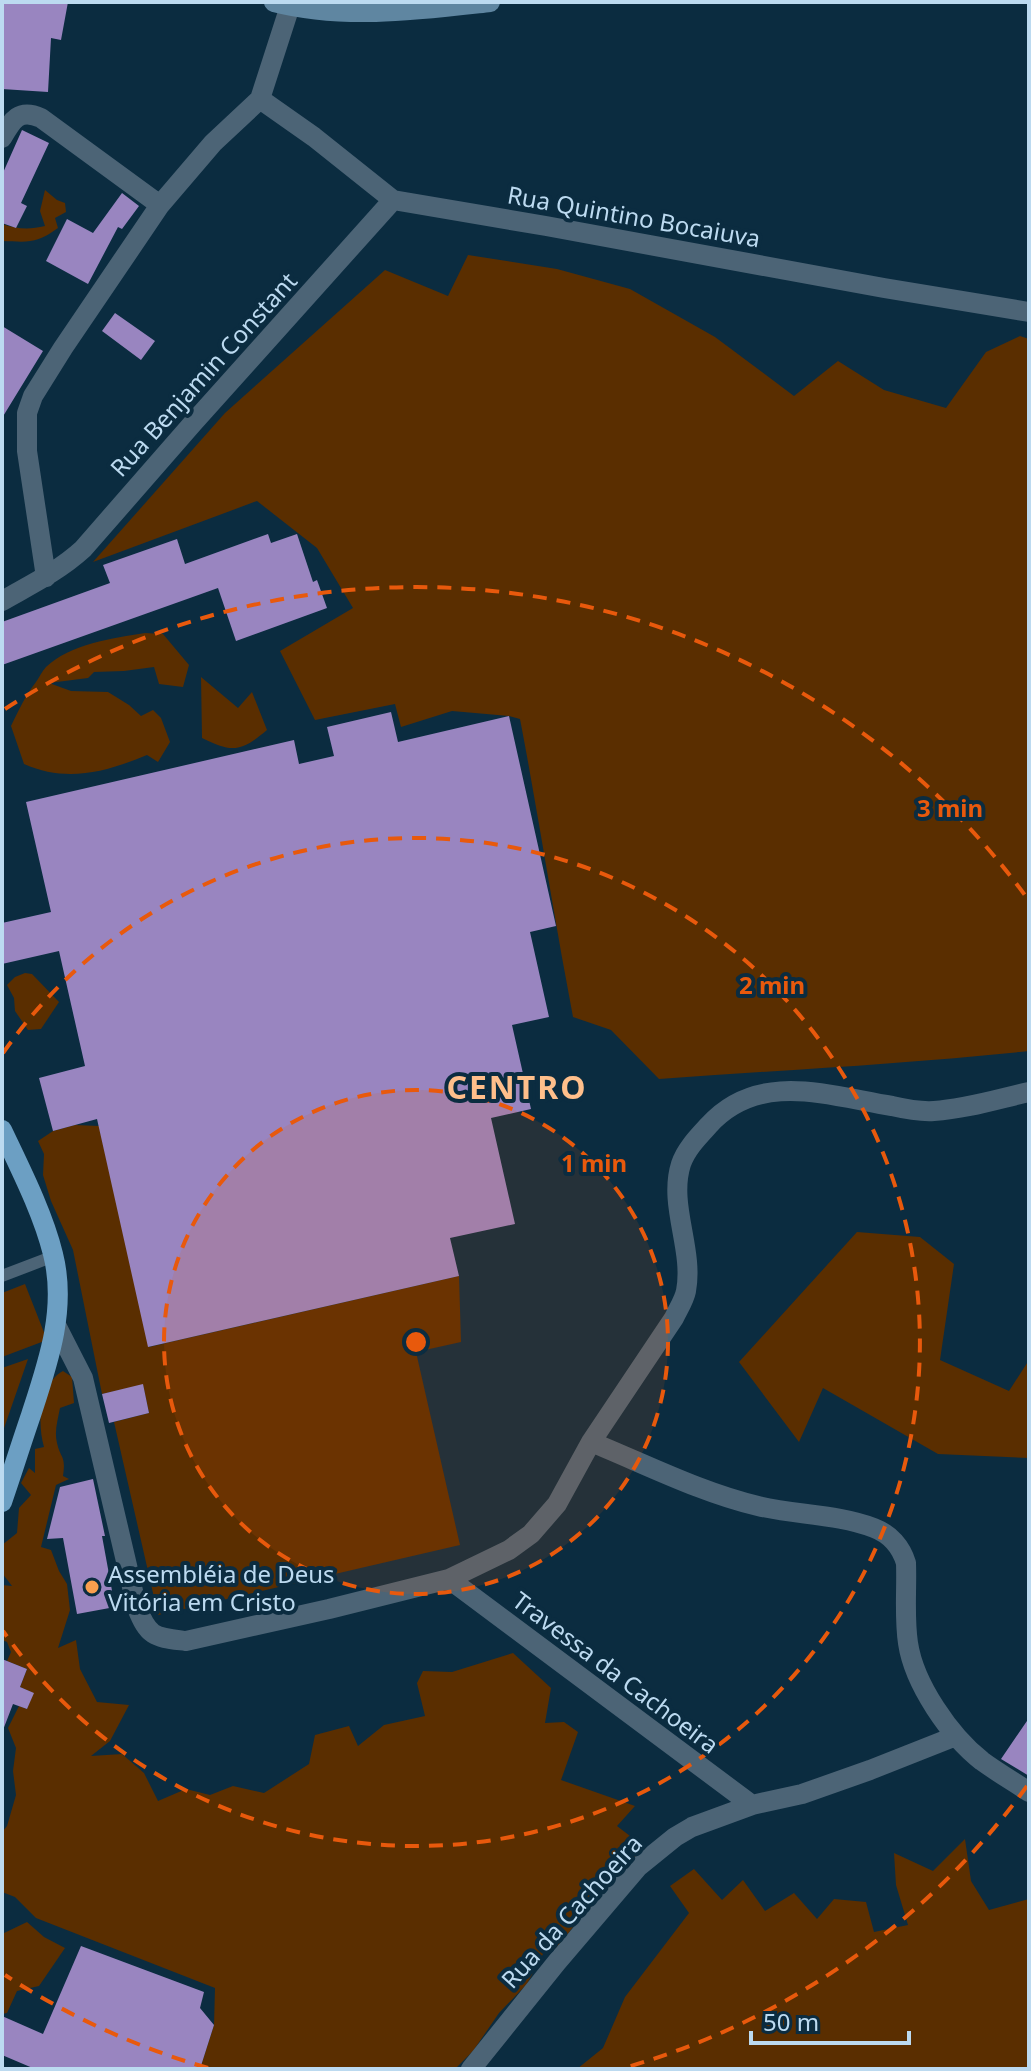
<svg xmlns="http://www.w3.org/2000/svg" width="1031" height="2071" font-family="'Noto Sans',sans-serif">
  <rect width="100%" height="100%" fill="#0b2c40"/>
  <path fill="#5a2e00" d="M45,190l12,10 8,3 1,9 -11,6 3,10c-22,16 -29,14 -56,13v-17c15,5 27,6 43,2l-5,-15z
    M468,255l89,14 73,20 85,48 79,59 44,-35 46,29 62,18 40,-56 34,-16 9,3v712c-123,13 -247,19 -370,28l-48,-49 -38,-13c-19,-99 -34,-199 -53,-298l-11,-3 -57,-5 -51,16 -6,-23 -80,16 -35,-69 73,-43 -36,-60 -60,-47 -164,61 132,-149 160,-143 63,26z
    M145,633l18,1 26,31 -6,22 -24,-3 -5,-17 -30,4 -30,1 -6,6 -39,5 22,8 37,1 21,13 12,11 12,-6 8,8 9,24 -12,20 -11,-7c-41,17 -80,28 -123,9l-13,-38c8,-16 14,-30 25,-44 3,-4 6,-11 10,-15 24,-23 67,-29 99,-34z
    M201,677l37,31 14,-16 15,38c-26,22 -35,23 -65,8z
    M25,973l7,1 27,28 -18,27 -13,1 -13,-19 -1,-13 -7,-13 8,-8z
    M75,1125l24,1 50,221 310,-71 2,66 -45,10 44,193 -302,70 -44,-193 35,-9 -6,-28 -41,9 -29,-144 -22,-49 -8,-26 1,-21 -6,-13 15,-10z
    M857,1232l63,5 34,27 -14,96 69,31 20,-31v98l-91,-4 -115,-66 -24,54 -60,-80z
    M25,1284l22,56 -45,17v-64z
    M28,1359l-26,75v-66z
    M63,1371l9,6 2,26 -14,5c-2,11 -6,23 -3,35 4,17 9,12 6,33l6,3 -13,6 -15,62 10,3 8,21 8,13 3,26 -12,38 18,-8 4,29 17,33 32,3 -19,36 -19,15 31,-2 22,19 14,28 28,-12 24,6 23,-9 31,7 45,-29 6,-29 34,-9 9,20 26,-21 41,-9 -8,-33 6,-12 29,1 61,-19 38,35 -6,35 19,-1 14,10 -17,48 74,26 -18,20 30,23 -33,29 -7,25 -28,16 -21,28 -15,7 -16,30 -28,29 -26,38 -18,18h-255l14,-44 1,-37 -179,-70 -21,-21 -13,-5v-60l5,-6 9,-31 -3,-24 3,-23 -8,-20 11,-22 8,3 6,-16 -13,-6 7,-18 -20,-8 4,-9 -4,-10 -5,-2v-55l10,1 -10,-13v-28l15,-12 2,-25 12,-13 -10,-12 8,-15 6,5v-24l9,-2c-7,-24 -5,-63 19,-76z
    M965,1839l6,42 18,29 40,-11v170h-452l26,-21 22,-51 64,-84 -19,-27 24,-17 28,31 21,-20 22,31 29,-18 23,26 17,-20 32,3 8,30 34,-7 -12,-40 -2,-32 39,18z
    M27,1922l17,15 21,11 -26,38 -22,5 -10,22 -5,1v-80z"/>
  <path fill="#9985c0" d="M4,2h64l-7,38 -10,-2 -3,54 -46,-3v-80z
    M22,130l27,13 -28,60 6,3 -11,22 -14,-5v-48z
    M122,193l17,13 -17,23 -4,-2 -30,57 -42,-23 21,-42 26,14z
    M115,313l40,28 -14,19 -39,-29z
    M2,326l41,25 -41,67z
    M268,534l3,9 26,-9 16,48 4,-2 10,28 -91,33 -18,-53 -216,77v-43l108,-39 -7,-18 74,-26 8,25z
    M391,712l7,30 111,-26 47,210 -26,6 19,85 -37,8 19,84 -40,9 24,106 -65,14 9,38 -311,71 -51,-228 -44,12 -14,-53 46,-12 -26,-115 -57,13v-41l49,-11 -25,-110 268,-62 5,24 35,-8 -7,-29z
    M143,1384l6,29 -40,10 -7,-29z
    M93,1479l12,57h-3l13,71 -38,7 -14,-76 -16,1 13,-52z
    M2,1659l25,10 -7,18 14,6 -7,16 -14,-5 -10,26z
    M1029,1718v58l-28,-17z
    M81,1946l123,46 -4,16 14,17 -14,44h-165l-33,-14v-39l41,18z"/>
  <g fill="none" stroke-linecap="round" stroke-linejoin="round">
    <path stroke="#4c6476" stroke-width="12" d="M2,1276l52,-20"/>
    <path stroke="#4c6476" stroke-width="20" d="M260,99l54,38 79,63 153,26 338,62 145,24
      M2,138c10,-18 17,-30 39,-20l119,87
      M46,577l-19,-126v-38l6,-17 30,-48 97,-143 53,-62 47,-44 30,-93
      M2,601c28,-16 57,-30 81,-52l110,-126 200,-223
      M57,1327l26,51 54,230c12,30 18,29 49,33l143,-32 120,-30 60,-29 22,-16 26,-30 34,-62 83,-124c4,-9 10,-17 12,-27 8,-42 -18,-86 -5,-127 5,-15 17,-27 28,-39 50,-55 120,-29 183,-19 13,3 28,6 42,5 32,-2 64,-12 95,-19
      M591,1442c54,22 111,51 167,64 38,9 79,8 116,22 16,6 27,19 32,35 1,26 -2,54 2,80 6,41 42,93 74,118 15,11 32,21 47,31
      M449,1579l303,226
      M471,2069l86,-107 81,-95 37,-30 17,-10 60,-22 50,-11 68,-24 86,-34"/>
    <path stroke="#5f86a1" stroke-width="20" d="M274,2c70,18 145,8 216,0"/>
    <path stroke="#6c9fc3" stroke-width="20" d="M2,1130c18,38 41,83 51,124 14,55 -5,109 -22,161 -10,29 -19,58 -29,87"/>
  </g>
  <circle cx="416" cy="1342" r="252" fill="#e8590c" fill-opacity=".12"/>
  <g fill="none" stroke="#e8590c" stroke-width="4" stroke-dasharray="14 10">
    <circle cx="416" cy="1342" r="252"/>
    <path d="M3 1053A504 504 0 1 1 3 1631"/>
    <path d="M1027 1786A755 755 0 0 1 624 2068M208 2068A755 755 0 0 1 5 1975M5 709A755 755 0 0 1 1027 898"/>
  </g>
  <circle fill="#fa9f4e" stroke="#0b2c40" stroke-width="3" cx="92" cy="1587" r="8"/>
  <g text-anchor="middle" dominant-baseline="central" stroke-width="8" stroke-linejoin="round" paint-order="stroke">
    <g font-size="24" fill="#bcdaf0" stroke="#0b2c40">
      <text transform="translate(634 216) rotate(10)">Rua Quintino Bocaiuva</text>
      <text transform="translate(203 374) rotate(-48)">Rua Benjamin Constant</text>
      <text transform="translate(616 1672) rotate(37)">Travessa da Cachoeira</text>
      <text transform="translate(571 1911) rotate(-48)">Rua da Cachoeira</text>
    </g>
    <g font-size="24" fill="#bcdaf0" stroke="#0b2c40" text-anchor="start">
      <text x="108" y="1573">Assembléia de Deus<tspan x="108" dy="28">Vitória em Cristo</tspan></text>
    </g>
    <g font-size="32" font-weight="bold" letter-spacing="2" fill="#ffbf8b" stroke="#0b2c40">
      <text x="517" y="1086">CENTRO</text>
    </g>
  </g>
  <circle cx="416" cy="1342" r="12" fill="#e8590c" stroke="#0b2c40" stroke-width="4"/>
  <g font-size="24" text-anchor="middle" font-weight="bold" fill="#e8590c" stroke="#0b2c40" stroke-width="8" stroke-linejoin="round" paint-order="stroke">
    <text x="950" y="817">3 min</text>
    <text x="772" y="994">2 min</text>
    <text x="594" y="1172">1 min</text>
  </g>
  <rect width="1031" height="2071" fill="none" stroke="#bcdaf0" stroke-width="8"/>
  <path d="M751 2031v12h158v-12" fill="none" stroke="#bcdaf0" stroke-width="4"/>
  <text x="763" y="2031" font-size="24" fill="#bcdaf0" stroke="#0b2c40" stroke-width="6" paint-order="stroke">50 m</text>
</svg>
